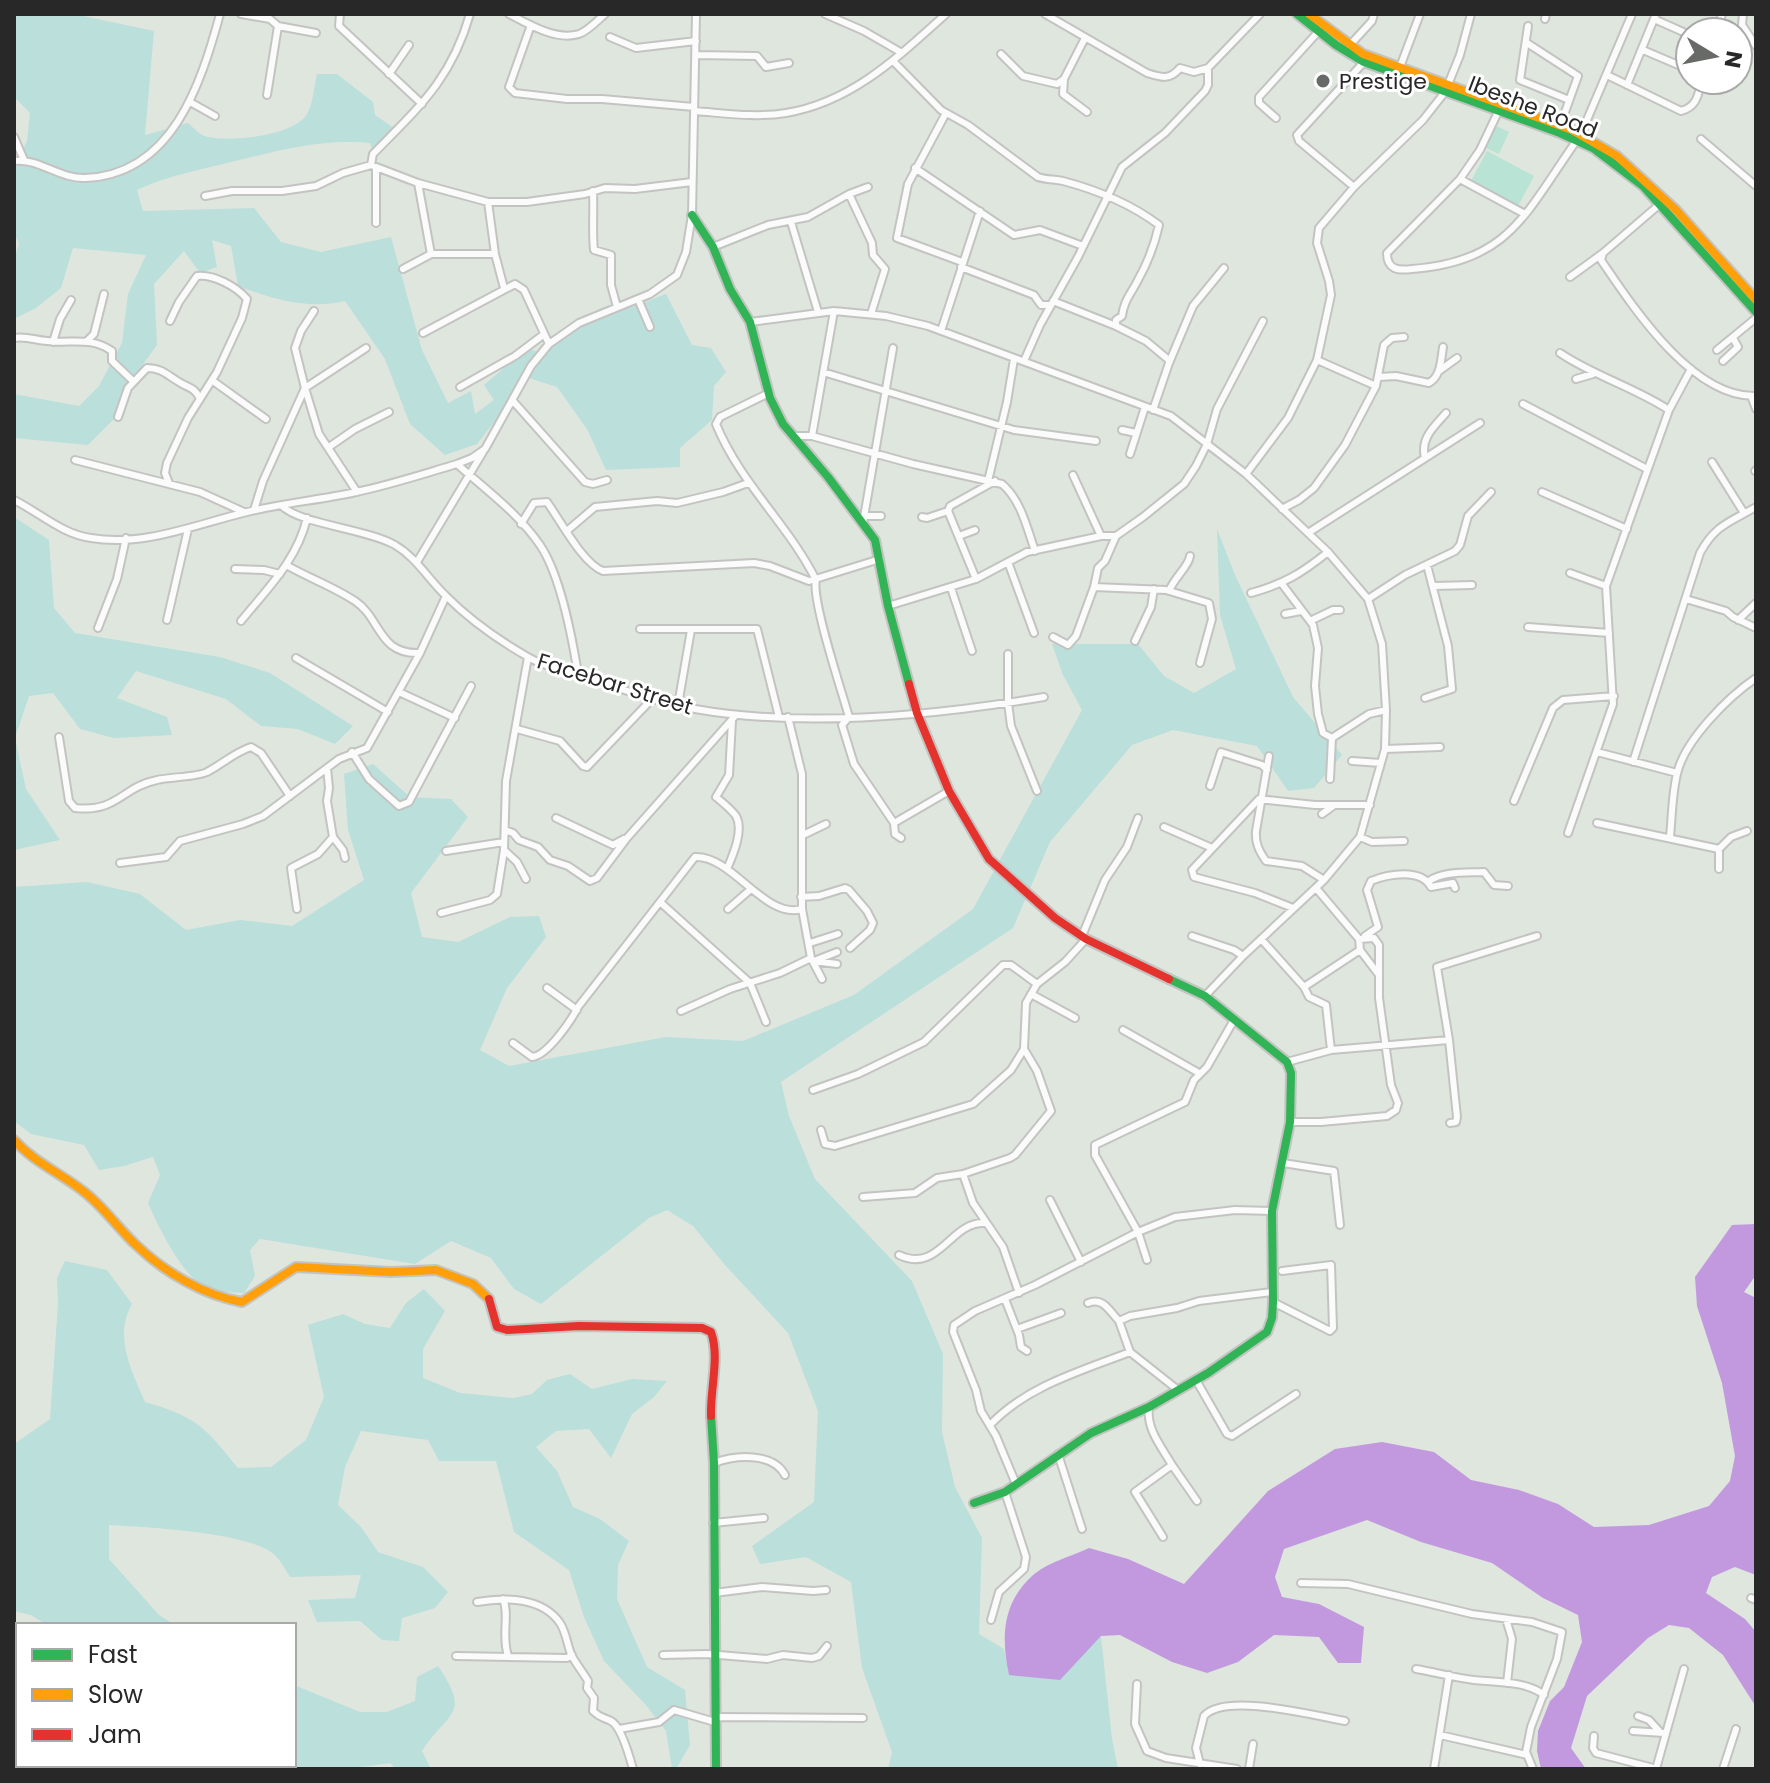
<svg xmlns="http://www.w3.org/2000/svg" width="1770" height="1783" font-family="Poppins,sans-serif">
  <rect width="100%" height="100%" fill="#dfe6de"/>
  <path fill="#bbdfdb" d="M14,14h60l80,17 -9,104 43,-12c6,5 12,13 20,14 25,5 80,-1 97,-20 8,-10 9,-31 12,-43h20l36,28 2,13 22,15 -23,23 -4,-10c-48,-5 -93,8 -139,19 -32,8 -64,14 -94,28l6,21 111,-3 27,34 40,10 70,-15 31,113 26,53 23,-12 4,23 19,-14 -10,-15 43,-37 17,6 31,-25 91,-35 26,51 19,3 15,24 -12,14 -2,34 -32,28v19l-74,3 -19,-41 -30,-42 -28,-9 -52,66 -32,11 -35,-31 -25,-65 -40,-58c-37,9 -72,-2 -107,-15l-7,-40 -19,-6 5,27 -17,6 -16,-22 -30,33 3,61 -21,29 -21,44 -27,27 -74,-7v-44l65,12 20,-20 23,-43 6,-49 18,-39 -73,-7 -12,40 -25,20 -22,11v-59l5,-17 -5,-9v-75l4,1 9,-19 3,-28 -16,-16z
    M14,517l35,23 5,68 21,25 145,24 50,16 83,53 -18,18 -37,-15 -37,-3 -35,-27 -90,-28 -19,27 50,19 5,18 -58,3 -34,-9 -27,-36 -24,3 -14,42 11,51 34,51 -46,10z
    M1217,529l18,46 58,122 49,58 -28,33 -26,3 -31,-45 -84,-16 -41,15 -82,97 -37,86 -232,154 8,34 26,63 97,102 31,73 -1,78 13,55 27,51 -3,96 25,15 5,26 92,-39 11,103 6,30h-230l4,-17 -30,-84 -11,-86 -45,-25 -46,7 -8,-18 62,-44 4,-91 -30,-78 -63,-68 -32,-39 -26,-16 -18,8 -108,86 -27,-15 -23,-31 -40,-17 -36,23 -155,-25 -10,11 5,26 -11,17c-12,-1 -27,0 -38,-5 -24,-12 -48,-62 -58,-85l12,-28 -7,-18 -29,9 -25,4 -15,-25 -53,-11 -17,-13v-234l73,-5 53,12 46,36 54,-10 52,6 72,-46 -16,-50 -4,-56 29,-10 37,33 41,2 17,18 -57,76 11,44 36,5 52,-25 29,-1 7,21 -39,51 -27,62 29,16 157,-29 77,4 111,-46 119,-86 109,-199 -19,-35 -11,-31h86l26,32 30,17 42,-24 -16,-54z
    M65,1261l42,9 25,34c-19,33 0,67 13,98 52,15 60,25 93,66l33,-1 35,-27 18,-43 -16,-72 35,-11 22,10 25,4 16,-25 18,-14 21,22 -22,38v29l37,15 54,5 18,-4 15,-14 23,-6 22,15 40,-10 35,2 -13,16 -22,17 -21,44 -22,-29 -33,2 -20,16 21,24 16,36 27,12 29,22 -11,24 -1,34 30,68 38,23 5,55 -14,24h-4l-6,-38 -21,-27 -41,-43 -20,-44 -15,-47 -55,-38 -18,-71h-57l-11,-21 -67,-9 -16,36 -7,38 23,22 17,25 45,15 25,25 -13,16 -33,10 -3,23 -17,-1 -22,-19 -43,1 -9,-22 47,-2 6,-23 -71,2c-5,-8 -11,-20 -19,-25 -29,-20 -125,-25 -162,-27v34l50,56 16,10h-128l-16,-10 -17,-4v-167l36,-25 8,-115 -1,-26z
    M438,1666c34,50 10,45 -16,85l9,18h-35l-6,-6c-38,6 -75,9 -114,2h18v-80l66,27h27l28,-11 2,-24z"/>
  <path fill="#b8e3d5" d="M1496,126l13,6 -10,22 -13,-6z
    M1487,151l47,25 -16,30 -47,-25z"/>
  <path fill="#c299df" d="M1756,1224v51l-12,17 12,6v277l-21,-8 -23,10 -6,16 39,26 11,13v75l-33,-52 -34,-27 -20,-3 -21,13 -61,58 -16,52 15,21h-45l-4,-18 1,-20 12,-30 14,-14 18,-45 -4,-27 -35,-17 -51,-35 -71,-21 -54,-22 -83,29 -9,28 7,20 37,7 45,23 -3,36h-23l-19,-26 -45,-2 -36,27 -31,11 -35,-11 -52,-27 -19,1 -41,44 -51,-5c-8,-38 -7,-71 23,-99 14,-13 40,-20 57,-28l39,11 56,25 84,-93 67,-42 47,-7 52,10 37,28 48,10 39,14 36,23 55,-2 60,-19 21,-25 5,-25 -13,-73 -25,-77 -2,-29 37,-52z"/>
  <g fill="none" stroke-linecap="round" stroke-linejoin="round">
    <defs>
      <path id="street" d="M241,14l29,5 8,7 -11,69
        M340,14l-1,12 83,78
        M509,14c19,10 47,27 70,20 9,-3 19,-14 26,-20
        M825,14l39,17 38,22
        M1045,14l102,59c15,5 23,7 33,-5l14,4 14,-4 52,-54
        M1743,14l-1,11 14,21
        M1545,19l1,-5
        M1654,19l36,16
        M531,25l-22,62 6,6 52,6h35l92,8
        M278,26l38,7
        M1528,26l-8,54 49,20
        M1717,32l5,-18
        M610,37l26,11 60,-7
        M1527,43l51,33 -18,50
        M1349,46l23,-25 2,-7
        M1643,50l47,20
        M1001,54l22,22 34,8 7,-5 21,-41
        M696,55l61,1 9,11 23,-4
        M893,61l48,49 27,15 70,52c9,3 17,2 25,4 34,9 68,23 96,44 -4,18 -12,39 -21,55 -7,14 -14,20 -16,36l-6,4v6l-63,-25
        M1400,67l20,-53
        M389,74l20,-29
        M1607,75l74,36c16,-4 17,-16 21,-31
        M1064,79l-1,15 24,18
        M1627,85l29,-71
        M190,102l25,14
        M1499,110l-19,40 -20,29 -73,74c0,16 10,18 25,16 98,-7 114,-57 165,-129
        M694,111c30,2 62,7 92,2 66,-11 112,-56 160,-99
        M946,113l-38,71 -11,54 65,24
        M1276,118l-17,-15v-6l59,-65
        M1581,134l51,-120
        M14,137l10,23
        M1701,139l55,47
        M14,161c24,-3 46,18 71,17 87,-3 116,-94 135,-164
        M371,165l47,18 70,19h39l58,-8 20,-6 30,1 57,-7
        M371,165l2,-11c46,-47 78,-74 97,-140
        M915,168l99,67 26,-5 43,16
        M1460,179l65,35
        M418,183l13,71h64
        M1354,187l-55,-46 -2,-6 67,-73
        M593,191c1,19 -1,42 1,59l17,5v30l6,22
        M849,194l23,49 1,12 12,14 -14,45
        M205,196l27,-5h50l34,-5 27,-13 28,-8
        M488,202l7,52 9,34
        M791,222l27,90
        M376,223v-55
        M713,247l55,-22 40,-8 41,-23 19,-7
        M1603,253l-2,7c32,47 91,138 155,136
        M961,267l73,28 7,10h9
        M403,269l28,-15
        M1570,277l33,-24 57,-49
        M638,299l12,28
        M750,322l84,-11 52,5 42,10 243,90 75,58 82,78 40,47 14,45 4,66 -1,39 -25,88 -36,43 -81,76 -38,40
        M1116,326l30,15 24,20
        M941,331l39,-120
        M423,333l92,-49 9,6 25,54
        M14,338c12,-2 21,2 33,3 23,3 44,-5 65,10v10l21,20
        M87,341l7,-7 10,-40
        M53,342l7,-23 11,-19
        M1717,350l39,-32
        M1560,353c34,23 74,34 109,57
        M1317,360l59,26
        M1024,361l16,-36 38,-68 44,-90 43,-34 40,-42 3,-6v-17
        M1723,361l15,-14 -5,-9
        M1439,371l18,-13
        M823,372l191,58 82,11
        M1379,377l17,-1 33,7c12,-7 12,-23 14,-36
        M1576,379l17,-5
        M213,381l53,38
        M460,387l55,-31 28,-21
        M769,393l-49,24 -4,7c24,59 72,100 100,156 -5,19 26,112 33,137l-7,8 12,39 40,59 1,11 6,4
        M1751,396l5,13
        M513,401l72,81 8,2 14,-4
        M1523,404l124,65
        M1153,410l16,-47 24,-57 31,-38
        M118,417l10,-29 19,-20c15,0 20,7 32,14 9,6 16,5 21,17
        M1122,430l14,3
        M794,436h18l101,28 89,20c19,16 25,44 33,67
        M812,436l22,-125
        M329,447l26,-18 34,-17
        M1130,454l15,-47
        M1425,458c-5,-20 9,-31 21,-45
        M75,460l125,32 44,20
        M1712,462l32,51
        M457,464c28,25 61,49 83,81 21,31 32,92 38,129
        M1755,471l1,-1
        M1246,474l42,-56 29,-58 14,-65 -2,-14 -12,-38 2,-15 35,-41 69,-67 22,-28 15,-37 11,-41
        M1073,475l28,61
        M988,481l19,-79 7,-43
        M169,483l-4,-10 2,-10 21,-45 29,-46 25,-54 5,-19c-11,-13 -34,-25 -50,-23l-18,26 -9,19
        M357,492l-38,-58 -14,-46 61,-40
        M1542,492l85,37
        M14,500c26,13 48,34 77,38 53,9 106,-14 156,-26 36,-9 73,-12 109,-20 34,-7 67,-18 101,-28l15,-6 13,-9 46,-83 18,-22 30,-21 71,-29 27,-19 9,-23 6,-37 4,-201
        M282,506c18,18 85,23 113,39 22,13 33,34 51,51 23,23 54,45 82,61 18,11 43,15 63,22 34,11 69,24 104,30 108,19 242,6 349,-12
        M1282,509l17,-9 15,-12 31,-43 31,-59 8,-41 8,-7 12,-1
        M254,510l9,-29 42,-93 -10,-40 6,-17 13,-20
        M948,511l28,68
        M864,516h17
        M922,517l5,1 21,-7 2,-5 45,-25
        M863,523l30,-175
        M521,524l13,-21 13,-1c13,18 36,62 56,69l151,-8 16,3 39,15 71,-22
        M568,530l27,-23 62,-6 20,2 46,-11 25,-9
        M1308,533l172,-110
        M959,536l16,-6
        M417,562l66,-110
        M1008,562l26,71
        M288,566c21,12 46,21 67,35 26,17 23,54 65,52
        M235,569l29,1 16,4
        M1570,573l36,13
        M1282,584l31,41 5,23 -3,38 3,28 5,19 9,5
        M1434,586l38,-1
        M1094,587l72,3 43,13 3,16 -12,44
        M951,588l21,63
        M1169,591c5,-13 20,-25 21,-35
        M1251,593c33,-9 51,-20 77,-41
        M1368,599l37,-24 50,-24 5,-6 8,-29 23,-24
        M1686,599l40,12 7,6 23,11
        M888,606l88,-27 51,-27 74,-16h15l27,-19 41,-33 12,-18 11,-22 10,-35 46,-88
        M1285,614l16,-3
        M167,620l21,-91
        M1738,620l18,-17
        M241,621c27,-33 56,-61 66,-103
        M1310,621l23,-11h7
        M1528,627l81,6
        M98,628l19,-49 9,-41
        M640,629h117l22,88
        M1053,637l15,8 8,-9 18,-49 4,-19 7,-7 11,-25
        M1135,641l16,-34 3,-18
        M1008,654v49l3,23 26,65
        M296,658l92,54
        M399,692l56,26
        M1425,698l27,-9 -4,-43 -21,-81
        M678,705l13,-75
        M788,717l14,57v135l9,49 11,21
        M517,729l43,12 23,25 4,1 65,-68
        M59,737l10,64 6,7c42,5 47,-21 82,-28 13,-3 41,-3 50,-8 14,-7 28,-20 44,-25l10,6 29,43
        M1332,738l37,-24 17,-4
        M1385,749l55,-2
        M352,752l17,27 30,27 10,-4 62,-116
        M1597,752l80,21
        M1269,756l-13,75c-1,12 3,20 10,30l36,5 22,14
        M1352,761l29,2
        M1633,762l67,-209c15,-28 30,-31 56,-46
        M1330,779l2,-41
        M1210,786l11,-34 41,13 5,5
        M1514,801l39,-93 10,-8 51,-4
        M1322,814l11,-8
        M556,818l57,27 11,-6
        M894,823l55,-32
        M1597,823l122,26
        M1164,827l48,21
        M505,830l8,3 6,7 19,7 12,13 18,6 22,15 7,-3 30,-40 109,-123
        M1568,833l45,-129 -7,-118 63,-176 22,-41
        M803,835l23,-11
        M333,837l10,13 2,8
        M1360,837l12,5 32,-1
        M1670,837c2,-20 2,-43 7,-63 7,-33 51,-77 79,-96
        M504,850l13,12 9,17
        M446,851l58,-9
        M120,863l46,-6 14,-16 63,-17 20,-8 76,-57 28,-11 53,-95 26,-57
        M727,869c6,-14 17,-39 9,-53 -5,-7 -14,-14 -20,-19l13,-22 3,-54
        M1719,869v-20l12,-12 16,-6
        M1429,881c15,-10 37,-8 55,-9l10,13 14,1
        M1316,888l43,51 1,11 19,25
        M801,897l18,-1 26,-8 4,2 18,21 6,12 -3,7 -20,18
        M660,902l90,81 16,39
        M1293,908l-38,-15 -61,-16 -2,-7 67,-71 56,6h55
        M297,909l-6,-41 27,-14 15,-17 -6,-36 2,-13 -2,-20
        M728,909l23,-20
        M441,913l49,-13 7,-6 7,-44 2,-69 22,-124
        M1082,936l23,-56 22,-33 11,-29
        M1192,936l42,14 9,6
        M1365,936l13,-9 -11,-37 4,-9c17,-7 50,-13 60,6l22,-4 2,5
        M1261,939l43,48 5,10 17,8 5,45
        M810,943l28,-9
        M814,961l23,-9
        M814,961l23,3
        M1304,987l56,-37
        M547,988l30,22
        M1031,994l44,24
        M681,1011l49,-22 50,-16 31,-15
        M1123,1030l76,43
        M513,1043l19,14c15,-1 39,-36 46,-50l117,-150c37,-2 70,63 107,52
        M1287,1062l44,-12 118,-10
        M813,1090l45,-16 66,-32 79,-77h8l26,19
        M1290,1122h31l66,-6 9,-6 2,-7 -7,-18 -12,-87v-53l-5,-7 -15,1
        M1450,1123l6,-1 1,-5 -8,-77 -12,-73 100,-31
        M821,1130l4,14 10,2 138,-42 38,-34 13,-21
        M1283,1163l51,8 6,54
        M963,1174l10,29 30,44 16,46
        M863,1197l52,-4 22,-15 26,-4 47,-16 5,-3 36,-44 -14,-40 -13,-22 2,-46 11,-19 28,-22 21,-23
        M1050,1200l31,62
        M899,1255c40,19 51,-33 85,-32
        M1147,1260l-9,-28 -43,-77v-10l90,-43 9,-22 13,-13 27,-47
        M1005,1299l14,36 2,12 6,4
        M1273,1302l57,29 3,-3 -2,-63 -49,6
        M1088,1303c16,-6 21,8 31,18
        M1017,1329l44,-16
        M1196,1380l31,54 5,2 64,-42
        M1178,1390l-48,-38 -11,-31 11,-5 47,-8 22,-7 73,-9
        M1149,1407c-3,22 12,39 23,58l-37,27 28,45
        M990,1425c37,-39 91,-54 140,-73
        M1058,1454l24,75
        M714,1463c21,-8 59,-11 71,12
        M1172,1465l25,36
        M1016,1484l-20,-48 -15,-25 -5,-21 -23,-58 1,-7 21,-14 60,-26 103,-53 37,-15 60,-7 37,1
        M713,1523l51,-5
        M1301,1583l47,1 124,30 60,8 30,10 -5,27 -26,68 -5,25 7,17
        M714,1593l48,-6 51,4 13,-1
        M1751,1598l5,2
        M503,1599c7,15 -2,36 5,57
        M477,1602c28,-5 65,-5 83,21 6,9 7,21 11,31 4,9 12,18 17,27l-1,7 7,10 -1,13c7,7 10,6 18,10 10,5 19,37 22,48
        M1506,1619l6,20 -5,44
        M991,1620l8,-28 25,-23 2,-12 -21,-65
        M14,1641h4
        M663,1655l44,-1 60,5 16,-4 29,3 7,-2 8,-10
        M456,1656l111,2 5,-3
        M1416,1669c19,3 39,9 58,11 22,2 52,1 70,15
        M1137,1684l-2,40 12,27 19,7 71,11
        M1638,1716l11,4 11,12
        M715,1717l148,1
        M619,1729l40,-7 15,-12 41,12
        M1633,1731l31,2
        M1440,1735l87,20
        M1594,1736l-1,12 3,5 61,16
        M1200,1764l-4,-16 8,-32c21,-24 112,0 141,5
        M133,1765l1,4
        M191,1765l3,4
        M115,1769v-4
        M1249,1769l4,-25
        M1434,1769l15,-94
        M1656,1769l28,-100
        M1723,1769l13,-40"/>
      <path id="fast" d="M1297,14l39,31 28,17 196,71 33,15 50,38 113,126
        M692,215l21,32 17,42 20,33 20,76 13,26 45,53 47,63 13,66 21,78
        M711,1416l3,47 2,306
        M974,1503l31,-11 86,-59 58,-26 59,-34 59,-41 5,-14 1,-16 -1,-91 18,-89 1,-49 -4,-11 -82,-66 -36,-17"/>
      <path id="slow" d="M1309,14l54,40 209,76 45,26 59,54 80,90
        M14,1140c20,22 46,33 69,51 20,15 34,36 52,53 29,28 68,51 107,58l54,-35 95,5 45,-2 37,14 16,15"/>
      <path id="jam" d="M909,684l8,29 32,78 40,68 66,59 31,21 83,40
        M489,1299l8,28 10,3 72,-4 123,2 9,4c9,25 -1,57 0,84"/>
    </defs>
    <use href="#street" stroke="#c3c4c2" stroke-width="10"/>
    <use href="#fast" stroke="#c3c4c2" stroke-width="12"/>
    <use href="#slow" stroke="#c3c4c2" stroke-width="12"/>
    <use href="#jam" stroke="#c3c4c2" stroke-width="12"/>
    <use href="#street" stroke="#fafbfa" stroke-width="6"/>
    <use href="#fast" stroke="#30b455" stroke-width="8"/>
    <use href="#slow" stroke="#ff9f0a" stroke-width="8"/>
    <use href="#jam" stroke="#e5322d" stroke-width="8"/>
  </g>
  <circle fill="#686a68" stroke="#fff" stroke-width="3" cx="1323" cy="81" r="8"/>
  <g text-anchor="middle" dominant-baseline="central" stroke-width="6" stroke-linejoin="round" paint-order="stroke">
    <g font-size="22" fill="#282828" stroke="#fff" text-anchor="start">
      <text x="1339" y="81">Prestige</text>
    </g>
    <g font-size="22" fill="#282828" stroke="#fff">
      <text transform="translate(1533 107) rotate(21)">Ibeshe Road</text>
      <text transform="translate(615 684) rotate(17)">Facebar Street</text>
    </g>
  </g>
  <rect width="1770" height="1783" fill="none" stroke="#282828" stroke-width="32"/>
  <rect x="16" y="1623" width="280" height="144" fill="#ffffff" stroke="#a9a9a9" stroke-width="2"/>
  <rect x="32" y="1649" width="40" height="12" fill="#30b455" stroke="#a9a9a9" stroke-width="2"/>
  <text x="88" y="1663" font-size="24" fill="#282828">Fast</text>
  <rect x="32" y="1689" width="40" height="12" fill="#ff9f0a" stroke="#a9a9a9" stroke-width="2"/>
  <text x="88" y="1703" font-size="24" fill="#282828">Slow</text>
  <rect x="32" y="1729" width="40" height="12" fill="#e5322d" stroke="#a9a9a9" stroke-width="2"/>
  <text x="88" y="1743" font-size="24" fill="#282828">Jam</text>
  <g transform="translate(1714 56) rotate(100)"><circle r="38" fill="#ffffff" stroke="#a9a9a9" stroke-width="2"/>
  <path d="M0-6L14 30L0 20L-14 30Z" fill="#686a68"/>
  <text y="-12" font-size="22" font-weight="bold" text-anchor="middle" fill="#282828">N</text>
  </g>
</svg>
